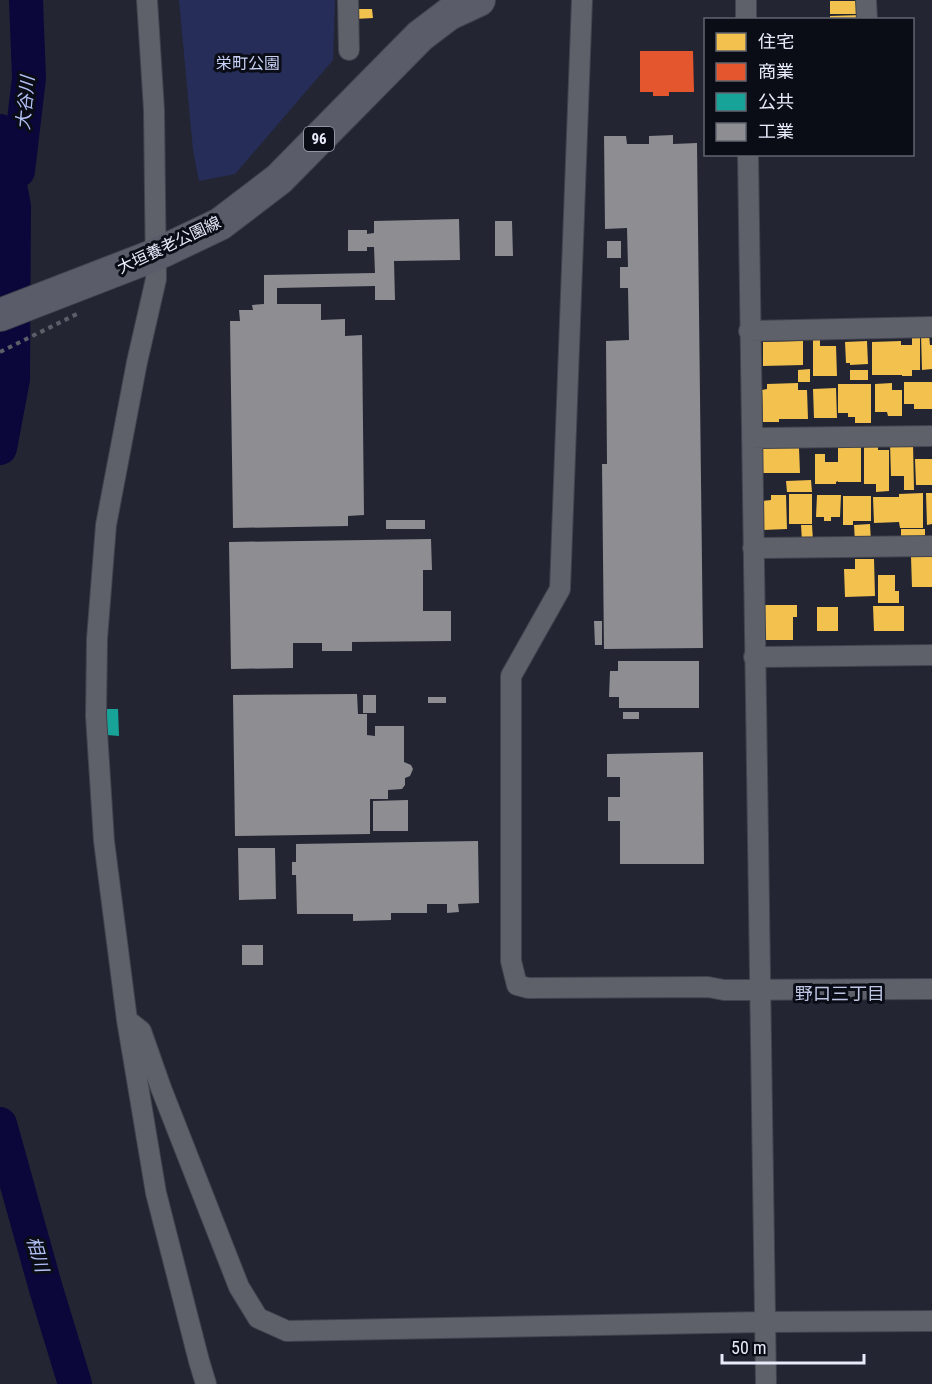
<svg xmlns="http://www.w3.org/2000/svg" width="932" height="1384" font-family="'Roboto Condensed','Noto Sans JP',sans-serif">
  <rect width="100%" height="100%" fill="#232632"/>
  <path fill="#262d58" d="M179,0h156l-2,60 -98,114 -36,7 -6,-31z"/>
  <path fill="#f2c14e" d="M830,1h26v13h-26z
    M354,9h18l1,9 -18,1z
    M861,15v5h-31v-4z
    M820,334v12h16l1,30h-24v-41z
    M912,335h8v35h-8v6h-10v-1h-30v-33l29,-1v4h11z
    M921,335h8l1,10h2v24l-10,1z
    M803,341v24l-40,1v-24z
    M867,341l1,23 -18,1v-2h-4l-1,-21z
    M810,369v13h-12v-12z
    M850,370h18v10h-18z
    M904,382h28v27h-18v-5h-10z
    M798,383v7h9l1,29h-29v3h-16l-1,-32 5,-1v-5z
    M892,383v7h10v26h-14l-1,-4h-12v-28z
    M838,384h33v39h-16v-6h-7v-4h-10z
    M836,388l1,30h-23l-1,-29z
    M890,443h23l1,47h-10v-14h-13z
    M864,444h14v6h11v41l-13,1v-8h-12z
    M838,446l23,1v35h-23v-1l-2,1v2h-21v-30h10v8h13z
    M762,448h37l1,25h-37z
    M915,459h17v26h-16z
    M811,480l1,12h-25l-1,-11z
    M923,493v35h-23l-1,-6 -25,1 -1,-26h26v-3z
    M926,493h6v31l-5,1z
    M789,494h23v30h-23z
    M771,495h15l1,34 -24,1 -1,-29 9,-1z
    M817,495h24l-1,22h-9v4h-7v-4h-8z
    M843,496h28v25h-18v4h-10z
    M870,524l1,18h-16l-1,-17z
    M801,525h11l1,16h-11z
    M901,529h24v10h-24z
    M911,557h21v30h-20z
    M855,559h19l1,37 -30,1 -1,-28h11z
    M878,575h17v16h4v12h-21z
    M763,605h34v12h-4v23h-31z
    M873,606h31v25h-30z
    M817,607h21v24h-21z"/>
  <path fill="#e4572e" d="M640,51h53l1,41h-25v4h-16v-4h-13z"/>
  <path fill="#17a398" d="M106,709h12l1,27 -12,-1z"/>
  <path fill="#8d8d92" d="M673,135v9l24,-1 6,505 -99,1 -2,-185h5l-1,-123 23,-1 -1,-52h-8v-21h8l-1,-39 -22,1 -1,-93h22l1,8h22v-8z
    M459,219l1,41 -66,1 1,39h-20v-14l-98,2v16h44v16l24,-1v17l17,-1 2,180 -16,1v10l-115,2 -3,-207h10l-1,-11h14l-1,-5 12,-1v-29l111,-2 -1,-26h-7v4h-19v-21h19v4l7,-1v-12z
    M495,221h17l1,35h-18z
    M607,241h14v17h-14z
    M386,520h39v9h-39z
    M431,539l1,31h-9v41h28v30l-99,1v9h-30v-8h-29v25l-62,1 -2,-127z
    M594,621h8v24h-7z
    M618,661h81v47h-80v-11h-10l1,-26h8z
    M357,694l1,20h9v21l8,1v-10h29v36l7,3 2,4 -3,7 -5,2v7l-3,4 -14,1v9h-18v35l-135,2 -2,-141z
    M363,695h13v18h-13z
    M428,697h18v6h-18z
    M623,712h16v7h-16z
    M703,752l1,112h-84v-43h-12v-24h12v-20h-13v-23z
    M408,800v31h-35v-30z
    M478,841l1,62 -21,1 1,8 -12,1v-9h-20v9h-36v7l-38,1v-7h-56l-1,-39h-4v-13h4v-18z
    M238,848h37l1,51 -37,1z
    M242,945h21v20h-21z"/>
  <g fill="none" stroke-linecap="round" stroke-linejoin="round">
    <path stroke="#0b073a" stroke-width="34" d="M0,131l14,75 -1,173 -13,69
      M18,171l11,-93 -3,-78
      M0,1124l46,165 29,95"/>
    <defs>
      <path id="street" d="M147,0l7,110 2,169 -19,83 -31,163 -9,114 -1,77 8,125 23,179 29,173 43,168 7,23
        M348,0l1,50
        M582,0l-22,589 -49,87v285l6,24 11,3 180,-1 16,3 208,-1
        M746,0v20
        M866,0l1,20
        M748,154l18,1230
        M749,331l183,-4
        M752,438l180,-2
        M753,548l179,-2
        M754,657l178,-2
        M127,1020l14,11 20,57 78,199 19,31 29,13 478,-9 167,-1"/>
      <path id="primary" d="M0,315l155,-60 65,-31 59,-45 141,-143 29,-22 30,-14"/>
    </defs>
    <use href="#street" stroke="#41444e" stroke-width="22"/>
    <use href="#primary" stroke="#41444e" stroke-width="34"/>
    <path stroke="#5d5f68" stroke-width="4" stroke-dasharray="4.5 4.5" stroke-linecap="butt" d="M0,352l77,-38"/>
    <use href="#street" stroke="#5e616a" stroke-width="20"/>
    <use href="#primary" stroke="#5a5d69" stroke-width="32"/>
  </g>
  <g text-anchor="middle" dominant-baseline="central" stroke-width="6" stroke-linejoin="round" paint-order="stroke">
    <rect fill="#0a0c16" stroke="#a4a7b5" stroke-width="1.5" x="304" y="127" width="30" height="24" rx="4.5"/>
    <g font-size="15" font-weight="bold" fill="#e6eaf9">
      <text x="319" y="139">96</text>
    </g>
    <g font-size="16" fill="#c9d3f7" stroke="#0a0c16">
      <text x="248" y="63">栄町公園</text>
    </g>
    <g font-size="16" fill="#e6eaf9" stroke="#0a0c16">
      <text transform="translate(169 245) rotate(-25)">大垣養老公園線</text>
    </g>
    <g font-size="18" font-style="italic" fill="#b3c0f6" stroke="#0a0c16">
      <text transform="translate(25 103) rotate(-85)">大谷川</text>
      <text transform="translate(38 1254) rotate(74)">相川</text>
    </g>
    <g font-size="18" fill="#bec6e3" stroke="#0a0c16">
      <text x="840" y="993">野口三丁目</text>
    </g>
  </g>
  <rect x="704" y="18" width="210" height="138" fill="#0a0c16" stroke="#626571" stroke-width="1.5"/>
  <rect x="716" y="33" width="30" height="18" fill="#f2c14e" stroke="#626571" stroke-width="1.5"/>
  <text x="758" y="48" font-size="18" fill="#e6eaf9">住宅</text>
  <rect x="716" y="63" width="30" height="18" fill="#e4572e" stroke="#626571" stroke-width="1.5"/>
  <text x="758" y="78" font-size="18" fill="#e6eaf9">商業</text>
  <rect x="716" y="93" width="30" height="18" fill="#17a398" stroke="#626571" stroke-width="1.5"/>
  <text x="758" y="108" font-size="18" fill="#e6eaf9">公共</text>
  <rect x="716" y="123" width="30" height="18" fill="#8d8d92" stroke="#626571" stroke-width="1.5"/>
  <text x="758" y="138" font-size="18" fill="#e6eaf9">工業</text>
  <path d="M722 1354v9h142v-9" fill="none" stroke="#e6eaf9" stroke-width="3"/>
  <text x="731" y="1354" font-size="18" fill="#e6eaf9" stroke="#0a0c16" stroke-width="4.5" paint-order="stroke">50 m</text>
</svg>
